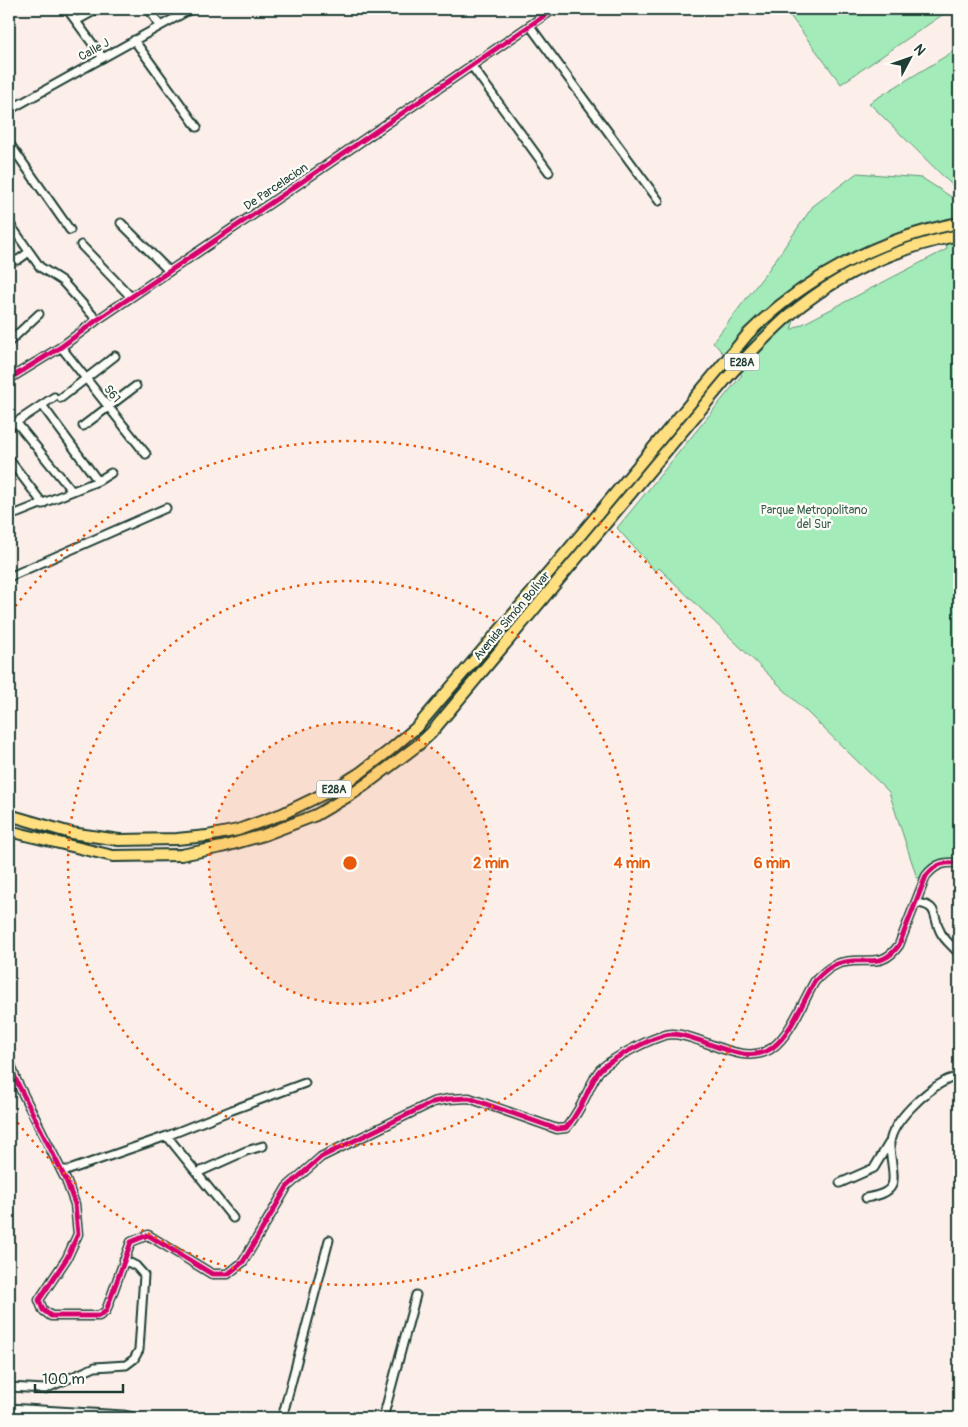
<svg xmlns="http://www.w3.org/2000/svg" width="968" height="1427" font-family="Pangolin,sans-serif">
  <rect width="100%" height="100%" fill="#fcefea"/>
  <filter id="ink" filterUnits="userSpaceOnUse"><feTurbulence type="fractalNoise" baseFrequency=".02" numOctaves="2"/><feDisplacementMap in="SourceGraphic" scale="10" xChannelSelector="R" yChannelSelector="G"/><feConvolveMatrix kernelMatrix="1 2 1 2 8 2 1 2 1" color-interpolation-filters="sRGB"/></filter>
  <g filter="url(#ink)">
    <path fill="#a3ebb8" stroke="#619476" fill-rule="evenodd" d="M785,9h166l-110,75z
      M959,48v144l-90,-89z
      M857,173l65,5 31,20 6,11v654l-42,15 -28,-86 -230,-224 -4,3 -38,-43 125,-153 -29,-33 56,-73 44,-63zM945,238l2,11 -156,81 6,-19 49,-42z"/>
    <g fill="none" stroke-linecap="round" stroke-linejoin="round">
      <defs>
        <path id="minor" d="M67,9l36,49
          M149,9l11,17
          M76,21l22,-12
          M530,26l129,175
          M134,40l63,87
          M471,65l78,107
          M9,110l182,-101
          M9,143l61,87
          M9,223l31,44 22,14 35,39
          M121,223l48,48
          M81,245l50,52
          M9,260h9l11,-8
          M9,342l30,-28
          M61,347l85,107
          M9,379l52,-32 36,-27 215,-145 242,-166
          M61,398l54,-42
          M42,405l56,76
          M16,422l56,69
          M83,426l53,-40
          M9,427l45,-30
          M9,459l34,45
          M9,510l5,4 4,-1 80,-32 13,-8
          M9,577l157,-69
          M916,903c24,2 16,14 25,30 4,8 13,14 18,21
          M9,1059l7,21 50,100 9,24 3,30 -11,24 -28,42 4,10 8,6h48l7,-5 25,-69 17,-7 64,39h16l15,-12 44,-75 34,-30 112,-55 16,-3 20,-1 88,31 9,-1c11,-13 18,-28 25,-43 3,-5 6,-13 10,-16 12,-11 56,-35 72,-35 29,1 70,34 99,14 19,-14 31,-47 43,-67 9,-9 17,-17 30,-19 24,-5 37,7 54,-17l27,-69c10,-13 19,-14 33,-13
          M9,1084l7,-4
          M167,1136l66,82
          M61,1170h8l98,-34 65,-26 73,-27
          M197,1173l49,-22 17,-5
          M840,1183l34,-15 15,-25
          M866,1198c9,-2 22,-4 26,-13 4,-9 -3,-31 -2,-42 2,-22 36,-52 55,-62 4,-3 9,-3 14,-4
          M9,1387l36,2 50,-22 31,-2 8,-6 5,-9 5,-75 -8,-9 -12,-6
          M9,1408l114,7 16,3
          M53,1411l1,7
          M282,1418l47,-178
          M383,1418l33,-123"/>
        <path id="highway" d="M9,815l62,18 48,7 58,-1 30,-3 31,-6 44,-16 54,-26 24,-15 30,-23 28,-24 150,-176 180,-216c56,-56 132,-96 211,-111
          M9,831l104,25 68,-1 41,-8 42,-12 52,-20 36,-21 17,-12 49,-37 13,-12 296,-355c19,-21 38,-41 59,-60 49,-43 110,-70 173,-83"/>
      </defs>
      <use href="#minor" stroke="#1f3d34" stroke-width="11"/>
      <use href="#highway" stroke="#1f3d34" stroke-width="14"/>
      <use href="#minor" stroke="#fdfcf7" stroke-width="7"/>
      <use href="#highway" stroke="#ffdf80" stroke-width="10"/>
      <defs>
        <path id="cycleway" d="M9,379l52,-32 36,-27 215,-145 242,-166
          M9,1059l7,21 50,100 9,24 3,30 -11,24 -28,42 4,10 8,6h48l7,-5 25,-69 17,-7 64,39h16l15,-12 44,-75 34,-30 112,-55 16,-3 20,-1 88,31 9,-1c11,-13 18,-28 25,-43 3,-5 6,-13 10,-16 12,-11 56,-35 72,-35 29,1 70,34 99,14 19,-14 31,-47 43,-67 9,-9 17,-17 30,-19 24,-5 37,7 54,-17l27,-69c10,-13 19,-14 33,-13"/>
      </defs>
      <use href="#cycleway" stroke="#fdfcf7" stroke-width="8"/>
      <use href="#cycleway" stroke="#d6006c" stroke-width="5"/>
    </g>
  </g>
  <circle cx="350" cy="863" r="141" fill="#e8590c" fill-opacity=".12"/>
  <g fill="none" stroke="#e8590c" stroke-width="2.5" stroke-dasharray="2.5 5">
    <circle cx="350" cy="863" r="141"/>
    <circle cx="350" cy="863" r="282"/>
    <path d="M11 612A422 422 0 1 1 11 1114"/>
  </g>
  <g text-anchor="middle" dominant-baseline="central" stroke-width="4.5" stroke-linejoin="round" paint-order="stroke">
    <g fill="#fdfcf7" stroke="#62766e" stroke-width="1">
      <rect x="724.5" y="353.5" width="35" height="17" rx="4"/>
      <rect x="316.5" y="780.5" width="35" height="17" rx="4"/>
    </g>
    <g font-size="11" font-weight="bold" fill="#1f3d34">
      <text x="742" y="362">E28A</text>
      <text x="334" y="789">E28A</text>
    </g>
    <g font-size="12" fill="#1f3d34" stroke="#fdfcf7">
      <text transform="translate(94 50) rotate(-29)">Calle J</text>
      <text transform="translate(276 187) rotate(-34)">De Parcelacion</text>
      <text transform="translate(112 394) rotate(51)">S61</text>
      <text transform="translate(512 616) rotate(-50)">Avenida Simón Bolívar</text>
    </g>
    <g font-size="12" fill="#39604e" stroke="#fdfcf7">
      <text x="814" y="510">Parque Metropolitano<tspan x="814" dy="14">del Sur</tspan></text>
    </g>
  </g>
  <circle cx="350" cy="863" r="8" fill="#e8590c" stroke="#fdfcf7" stroke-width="2.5"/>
  <g font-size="15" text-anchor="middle" font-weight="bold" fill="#e8590c" stroke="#fdfcf7" stroke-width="4.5" stroke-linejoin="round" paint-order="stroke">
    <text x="491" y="868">2 min</text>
    <text x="632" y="868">4 min</text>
    <text x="772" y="868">6 min</text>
  </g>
  <rect width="968" height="1427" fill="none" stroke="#fdfcf7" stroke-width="30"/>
  <rect x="15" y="15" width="938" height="1397" fill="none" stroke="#1f3d34" stroke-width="2" filter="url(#ink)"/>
  <g transform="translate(910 58) rotate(49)" stroke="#fdfcf7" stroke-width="4" paint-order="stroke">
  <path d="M0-4L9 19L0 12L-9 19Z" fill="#1f3d34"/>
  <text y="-8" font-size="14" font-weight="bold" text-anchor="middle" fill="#1f3d34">N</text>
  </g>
  <path d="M35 1384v8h88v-8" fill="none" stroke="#1f3d34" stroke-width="2.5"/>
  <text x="42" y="1384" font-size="15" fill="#1f3d34" stroke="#fdfcf7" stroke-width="4" paint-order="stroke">100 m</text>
</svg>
